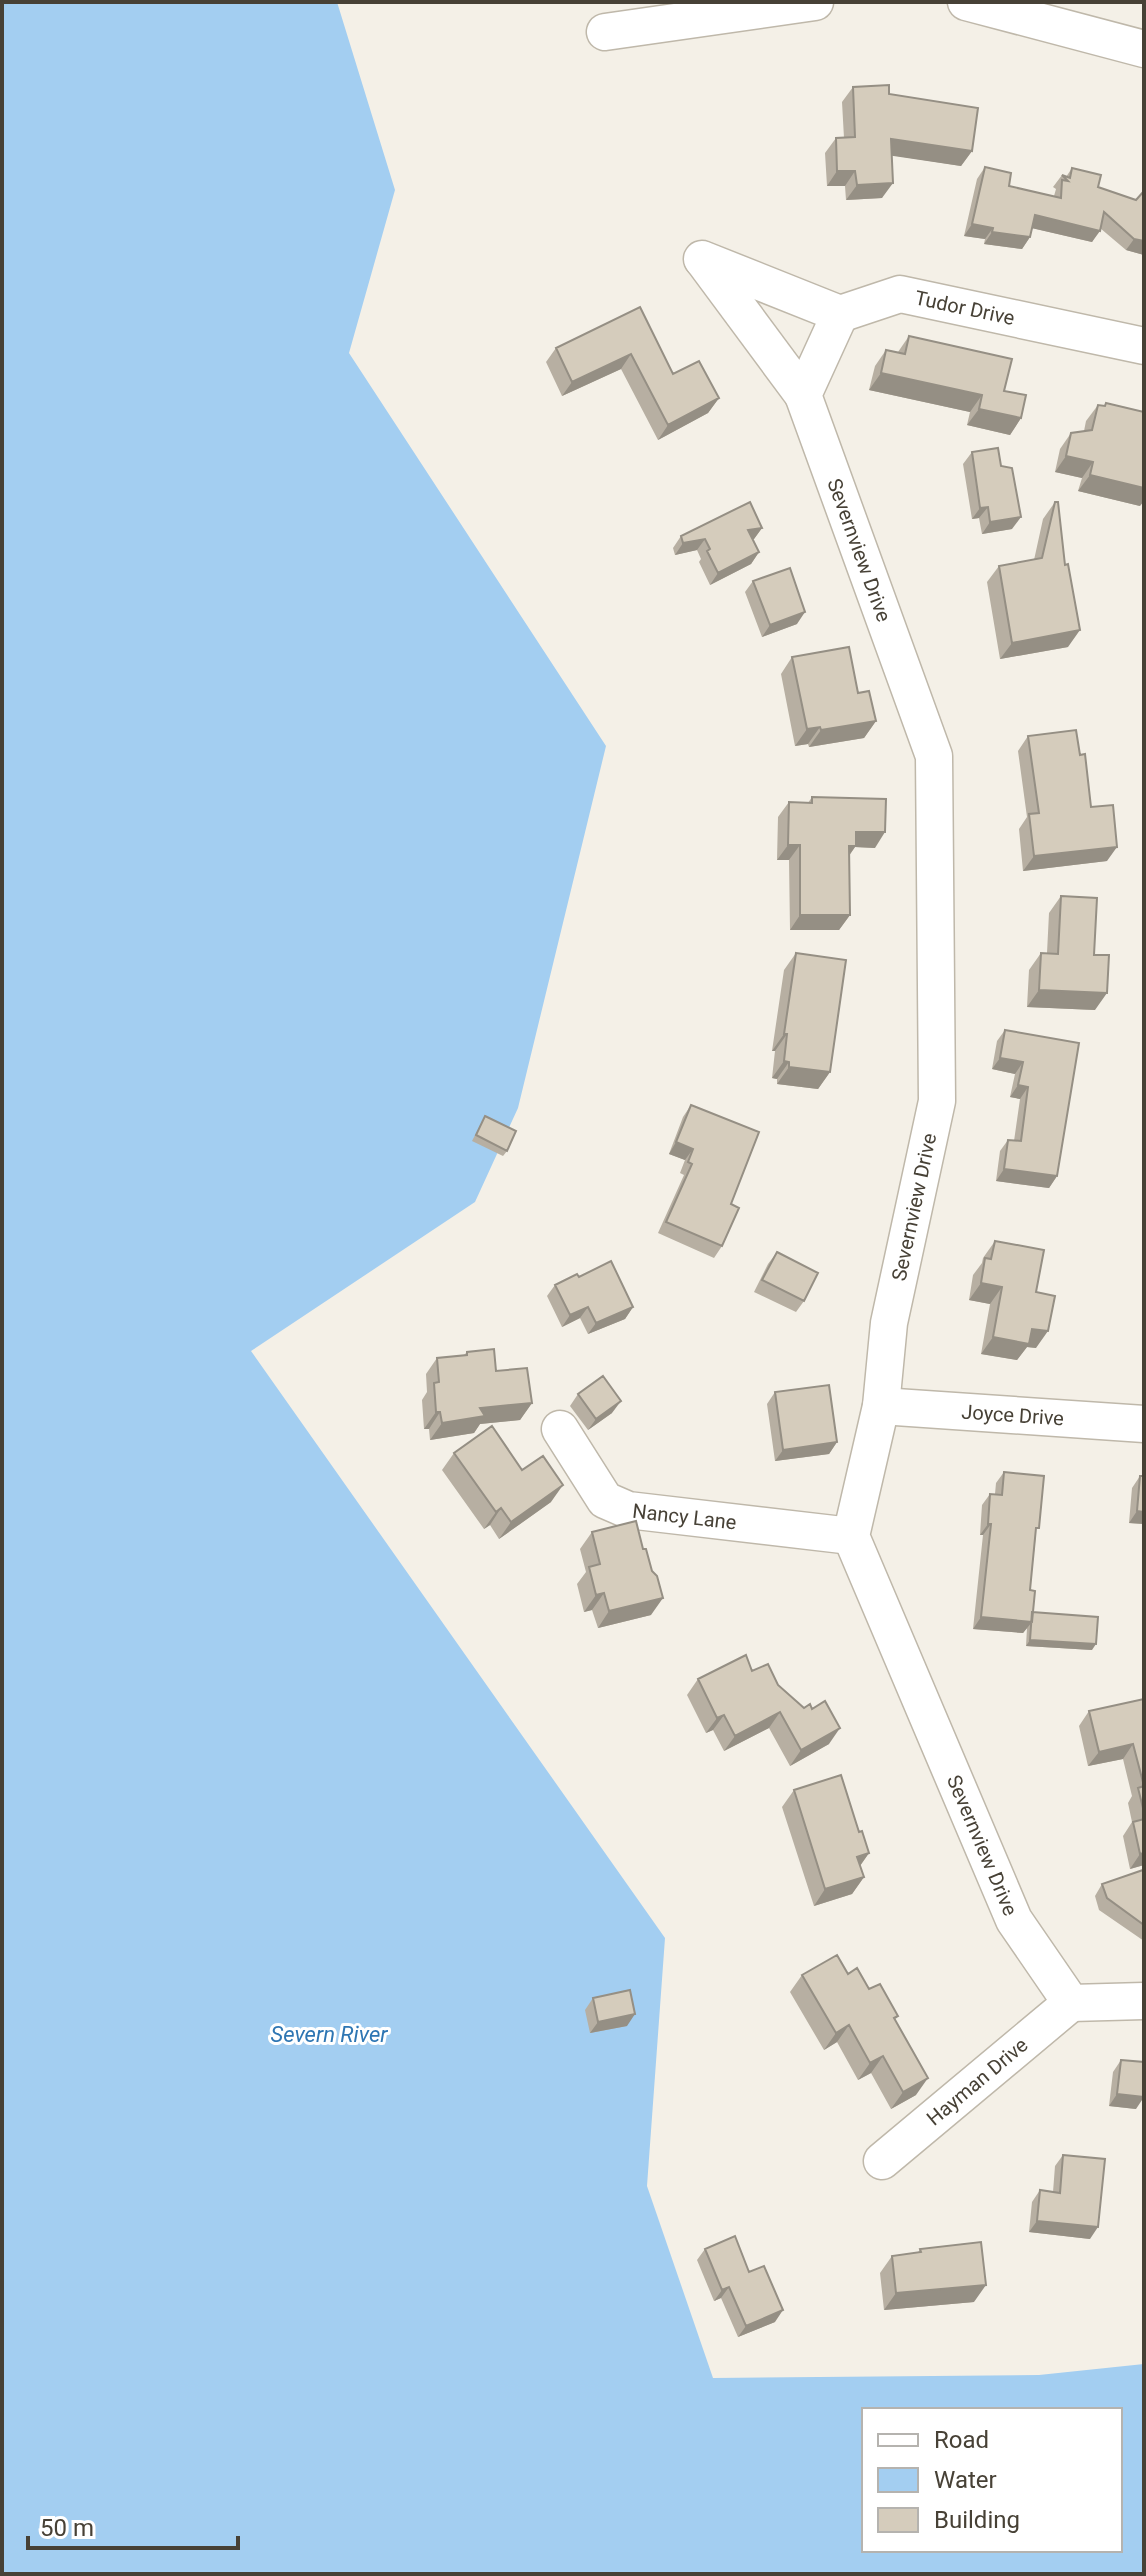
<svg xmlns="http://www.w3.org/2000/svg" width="1146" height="2576" font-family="Roboto,sans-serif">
  <rect width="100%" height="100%" fill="#f4f0e7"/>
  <path fill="#a3cef1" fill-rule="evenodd" d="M2,2h335l58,188 -46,163 257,393 -88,362 -43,94 -224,149 414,587 -18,248 66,192 326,-3 105,-11v210h-1142zM864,2410h256v140h-256z"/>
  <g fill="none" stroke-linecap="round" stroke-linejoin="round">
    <defs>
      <g id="minor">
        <path d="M966,2l178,47"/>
        <path d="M605,32l210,-30"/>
        <path id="s1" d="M702,259l138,55 60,-20 244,52"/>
        <path d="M703,260l100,135"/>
        <path id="s2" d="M840,314l-37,81 131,361 3,345 -48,222 -8,83 -30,130 163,384 57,83 73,-2"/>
        <path id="s3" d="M881,1406l263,18"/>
        <path id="s4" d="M560,1429l45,71 23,10 223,26"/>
        <path id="s5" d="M882,2161l189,-158"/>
      </g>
    </defs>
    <use href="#minor" stroke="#bfb8aa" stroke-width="39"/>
    <use href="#minor" stroke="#fff" stroke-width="36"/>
  </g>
  <path fill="#b7afa2" d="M853,87l36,7 83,57 -11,15 -70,-11 -9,43 -36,2 -1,-14h-18l-2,-33 11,-15h8l-2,-36z
    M985,167l24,19 45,10 2,-7 -3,-2 9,-12 4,2 6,-9 26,19 38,13 8,-9v64l-18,-5 -26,-22 -8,14 -60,-14 -2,9 -8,12 -38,-5 1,-5 -21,-3 13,-57z
    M640,307l33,67 46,24 -11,15 -50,27 -37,-71 -59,27 -16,-34 10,-14z
    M909,336l95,55 17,27 -11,17 -43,-10 3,-13 -101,-22 6,-24 11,-16 12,2z
    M1106,403l34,103 -62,-15 4,-13 -27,-6 5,-23 11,-16 13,-2 2,-10 12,-16 6,1z
    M972,452l40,77 -30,5 -3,-16 -7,1 -9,-55z
    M1055,502l13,145 -68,12 -13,-77 12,-16 35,-6 9,-41z
    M762,528l-8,11 -2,1 7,12 -8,12 -41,21 -11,-23 2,-3 -4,-9 -22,5 -2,-7 8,-12z
    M753,581l44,43 -35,13 -17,-45z
    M792,657l66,36 18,28 -12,17 -55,9 -1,-3 -13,2 -14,-72z
    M1028,736l52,19 11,52 16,54 -84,10 -4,-42 8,-12 -9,-66z
    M812,797l63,51 -20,-1 -6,9 1,59 -11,15h-49l-1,-70h-12l1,-43 11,-15 19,1z
    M1061,896l33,59 1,55 -68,-3 2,-37 12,-17h6l2,-40z
    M796,953l34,119 -12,17 -41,-5v-5l-5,-1 3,-27h-3l12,-81z
    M1005,1030l74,13 -22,133 -8,12 -53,-7 4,-30 8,-11 6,1 6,-42 -10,-2 5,-23 -23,-5 5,-28z
    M691,1105l40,99 -9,42 -8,12 -56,-25 26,-58 -4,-2 5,-13 -16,-6 14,-37z
    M485,1116l22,35 -4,5 -31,-15z
    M995,1241l41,51v56l-9,-1 -10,13 -36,-6 9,-50 -21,-4 4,-25 9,-12 1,-5z
    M777,1252l27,49 -8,11 -42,-20 14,-28z
    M579,1277l54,30 -8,12 -37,15 -8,-16 -18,9 -15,-31 8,-11z
    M467,1352l29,19 36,32 -12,17 -40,4 -6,9 -44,7 -1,-11h-5l-2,-29 5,-8 -1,-18 11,-16 27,-3z
    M775,1392l62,50 -8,12 -54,7 -8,-57z
    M578,1394l34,19 -24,17 -18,-24z
    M454,1453l68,17 29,32 -52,37 -9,-14 -6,4 -42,-59z
    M1004,1472l32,62 -6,56 2,22 60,38 -66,-4 1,-18 -4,5 -50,-4 10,-94h-3l2,-30 8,-11h5l1,-11z
    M1140,1476l4,48 -15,-1 3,-35z
    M592,1532l59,83 -53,13 -6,-18 -8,2 -7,-28 9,-12 -6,-23z
    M752,1671l26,14 51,59 -39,22 -21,-38 -45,23 -11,-21 -7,3 -19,-38 11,-16z
    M1144,1699v166l-14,4 -7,-33 9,-14 -4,-19 4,-7 -9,-37 -35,7 -9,-40 10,-15z
    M794,1790l65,42 10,21 -9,13 4,11 -12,17 -38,12 -32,-99z
    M1144,1871v70l-45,-31 -4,-14 7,-12z
    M848,1974l21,15 29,27 -3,4 21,75 -25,14 -20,-36 -13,7 -21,-38 -13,8 -34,-58 12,-17z
    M593,1998l34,28 -37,7 -5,-23z
    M1121,2060l15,49 -27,-3 4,-34z
    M1063,2155l27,84 -61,-7 3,-30 8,-12 13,2 2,-26z
    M705,2249l70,73 -37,15 -17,-39 -7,3 -17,-41z
    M920,2249l54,53 -90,8 -4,-37 12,-17 26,-3z"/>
  <path fill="#958f84" d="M891,139l81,12 -11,15 -81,-12z
    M837,171h18l-10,15h-18z
    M893,183l-11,15 -36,2 11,-15z
    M1035,215l65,16 -8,11 -65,-15z
    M972,224l21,4 -8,11 -21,-3z
    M992,232l38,5 -8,12 -38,-5z
    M1134,239l10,2v14l-18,-5z
    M631,354l-10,15 -59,27 10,-14z
    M881,373l101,22 -12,17 -101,-22z
    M719,398l-11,15 -50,27 10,-15z
    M979,409l42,9 -11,17 -43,-10z
    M1066,456l27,6 -11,16 -27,-6z
    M1090,475l54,13v13l-4,5 -62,-15z
    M988,507l-9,11 -7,1 8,-11z
    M1021,517l-9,12 -30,5 8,-12z
    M762,528l-8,11 -14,3 8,-12z
    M705,539l-8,11 -22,5 8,-12z
    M759,552l-8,12 -41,21 8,-12z
    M805,612l-8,12 -35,13 8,-12z
    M1080,630l-12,17 -68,12 12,-16z
    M876,721l-12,17 -55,9 12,-17z
    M820,727l-12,17 -13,2 12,-17z
    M856,832h29l-10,16 -20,-1 -10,14h-7z
    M788,845h12l-11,15h-12z
    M1117,847l-10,14 -84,10 11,-15z
    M800,915h50l-11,15h-49z
    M1039,990l68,3 -12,17 -68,-3z
    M784,1034h3l-12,17h-3z
    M1000,1058l23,4 -8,12 -23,-5z
    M784,1061l5,1 -12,17 -5,-1z
    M789,1067l41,5 -12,17 -41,-5z
    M1018,1085l10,2 -8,12 -10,-2z
    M676,1142l17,7 -8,11 -16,-6z
    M1004,1169l53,7 -8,12 -53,-7z
    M981,1283l21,4 -12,17 -21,-4z
    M588,1307l-8,11 -18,9 8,-12z
    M633,1307l-8,12 -37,15 8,-11z
    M1032,1329l16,2 -12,17 -9,-1 -10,13 -36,-6 12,-17z
    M621,1401l-9,12 -24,17 8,-11z
    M532,1403l-12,17 -40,4 -6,9 -44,7 12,-17 38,-15z
    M436,1412h4l-11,17h-5z
    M837,1442l-8,12 -54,7 8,-11z
    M563,1485l-12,17 -52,37 12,-17z
    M501,1508l-11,17 -6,4 12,-17z
    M1137,1511l7,1v12l-15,-1z
    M988,1524h3l-8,11h-3z
    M604,1593l-12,17 -8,2 12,-17z
    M663,1598l-12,17 -53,13 11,-17z
    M981,1617l51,5 -9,11 -50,-4z
    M1030,1640l66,4 -4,6 -66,-4z
    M780,1712l-11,16 -45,23 11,-15z
    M724,1715l-11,15 -7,3 11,-15z
    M840,1728l-11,16 -39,22 11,-16z
    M1133,1744l-10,15 -35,7 11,-14z
    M869,1853l-12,17v-13z
    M1144,1853v12l-14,4 10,-15z
    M864,1877l-12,17 -38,12 11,-17z
    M635,2014l-8,12 -37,7 8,-11z
    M849,2025l-12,17 -13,8 12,-17z
    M883,2056l-12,17 -13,7 12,-17z
    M928,2078l-12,17 -25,14 12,-17z
    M1117,2094l27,3 -8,12 -27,-3z
    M1037,2221l61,6 -8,12 -61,-7z
    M986,2285l-12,17 -90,8 12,-17z
    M729,2287l-8,11 -7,3 8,-11z
    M783,2310l-8,12 -37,15 8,-11z"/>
  <path fill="#d5ccbc" stroke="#958f84" stroke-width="2" d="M889,85v9l89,14 -6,43 -81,-12 2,44 -36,2 -2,-14h-18l-1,-33 19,-1 -2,-50z
    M985,167l26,6 -2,13 52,12 1,-18 6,1 -6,-6 8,3 2,-10 29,7 -3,12 38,13 8,-9v50l-10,-2 -30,-27 -4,19 -65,-16 -5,22 -38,-5 1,-4 -21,-4z
    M640,307l33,67 26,-13 20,37 -51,27 -37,-71 -59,28 -16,-34z
    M909,336l103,23 -8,32 22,4 -5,23 -42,-9 3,-14 -101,-22 5,-23 19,4z
    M1106,403l38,9v76l-54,-13 3,-13 -27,-6 5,-23 21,-3 6,-25 7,1z
    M998,448l3,18 11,2 9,49 -31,5 -2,-15 -8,1 -8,-56z
    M750,502l12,26 -14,2 11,22 -41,21 -11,-22 3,-2 -5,-10 -22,4 -2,-7z
    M1055,502h3l7,63 3,-1 12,66 -68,13 -13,-77 43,-8z
    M790,568l15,44 -35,13 -17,-44z
    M849,647l9,46 11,-2 7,30 -55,9 -1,-3 -13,2 -15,-72z
    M1076,730l4,25 5,-1 6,53 22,-2 4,42 -83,9 -5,-42 10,-1 -11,-77z
    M812,797l74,2 -1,33h-29v14h-7l1,69h-50v-70h-12l1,-43 23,1z
    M1061,896l36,2 -3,57h15l-2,38 -68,-3 2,-37 17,1z
    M796,953l50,7 -16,112 -41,-5v-5l-5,-1 3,-27h-3z
    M1005,1030l74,13 -22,133 -53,-7 4,-29 13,1 7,-54 -10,-2 5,-23 -23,-4z
    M691,1105l68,27 -28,72 8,4 -17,38 -56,-24 26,-58 -4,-2 5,-13 -17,-7z
    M485,1116l31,15 -9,20 -31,-16z
    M995,1241l49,9 -8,42 19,4 -7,35 -16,-2 -3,15 -36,-7 9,-50 -21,-4 4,-25 6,1z
    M777,1252l41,21 -14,28 -42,-21z
    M611,1261l22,46 -37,16 -8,-16 -18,8 -15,-30 22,-11 2,3z
    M494,1349l2,22 31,-3 5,35 -52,5 5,8 -43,7 -2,-11h-4l-2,-29 5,-1 -2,-24 30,-3v-3z
    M603,1376l18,25 -25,18 -18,-25z
    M829,1385l8,57 -54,8 -8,-58z
    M492,1426l30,44 21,-14 20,29 -52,37 -10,-14 -5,4 -42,-59z
    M1004,1472l40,4 -5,52h-3l-6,62 5,1 -3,31 -51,-5 10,-93h-3l2,-30 12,1z
    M1140,1476h4v36l-7,-1z
    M636,1521l7,28h3l6,22 5,5 6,22 -54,13 -5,-18 -8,2 -7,-28 11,-3 -8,-32z
    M1032,1612l66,5 -2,27 -66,-4z
    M746,1655l6,16 16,-7 10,21 26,23 6,-4 2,5 13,-8 15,27 -39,22 -21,-38 -45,24 -11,-21 -7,3 -19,-39z
    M1144,1699v113l-6,-24 6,-2 -11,-42 -34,8 -10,-41z
    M841,1775l18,57 3,-1 7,22 -12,4 7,20 -39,12 -31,-99z
    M1144,1819v34l-4,1 -7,-32z
    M1143,1870l1,1v54l-37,-27 -5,-14z
    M837,1955l11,19 9,-6 12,21 11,-5 18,32 -4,2 34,60 -25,14 -20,-36 -13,7 -21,-38 -13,8 -34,-58z
    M630,1990l5,24 -37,8 -5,-24z
    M1121,2060l23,2v35l-27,-3z
    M1063,2155l42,4 -7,68 -61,-6 3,-31 20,3z
    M735,2236l14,36 15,-6 19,44 -37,16 -17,-39 -7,3 -17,-41z
    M981,2242l5,43 -90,8 -4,-37 29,-4 -1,-3z"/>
  <g text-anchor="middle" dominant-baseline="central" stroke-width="6" stroke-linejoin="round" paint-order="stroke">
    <g font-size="20" fill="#474136" stroke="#fff">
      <text stroke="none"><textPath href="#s1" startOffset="278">Tudor Drive</textPath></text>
      <text stroke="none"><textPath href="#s2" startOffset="254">Severnview Drive</textPath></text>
      <text transform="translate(914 1207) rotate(-78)">Severnview Drive</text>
      <text stroke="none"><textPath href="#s3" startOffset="132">Joyce Drive</textPath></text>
      <text stroke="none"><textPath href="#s4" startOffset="166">Nancy Lane</textPath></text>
      <text stroke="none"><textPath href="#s2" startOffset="1598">Severnview Drive</textPath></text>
      <text stroke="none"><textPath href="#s5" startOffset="124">Hayman Drive</textPath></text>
    </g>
    <g font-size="22" font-style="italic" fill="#2e76b3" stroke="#fff">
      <text x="329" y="2034">Severn River</text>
    </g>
  </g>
  <rect width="1146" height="2576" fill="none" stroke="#474136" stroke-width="8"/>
  <rect x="862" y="2408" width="260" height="144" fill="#ffffff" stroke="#b5b3af" stroke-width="2"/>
  <rect x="878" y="2434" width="40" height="12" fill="#ffffff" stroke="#b5b3af" stroke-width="2"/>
  <text x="934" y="2448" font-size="24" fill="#474136">Road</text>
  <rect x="878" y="2468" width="40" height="24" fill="#a3cef1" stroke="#b5b3af" stroke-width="2"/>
  <text x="934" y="2488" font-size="24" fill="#474136">Water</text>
  <rect x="878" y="2508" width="40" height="24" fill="#d5ccbc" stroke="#b5b3af" stroke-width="2"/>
  <text x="934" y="2528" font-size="24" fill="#474136">Building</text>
  <path d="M28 2536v12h210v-12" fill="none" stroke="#474136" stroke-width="4"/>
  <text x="40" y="2536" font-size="24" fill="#474136" stroke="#ffffff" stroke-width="6" paint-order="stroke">50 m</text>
</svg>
